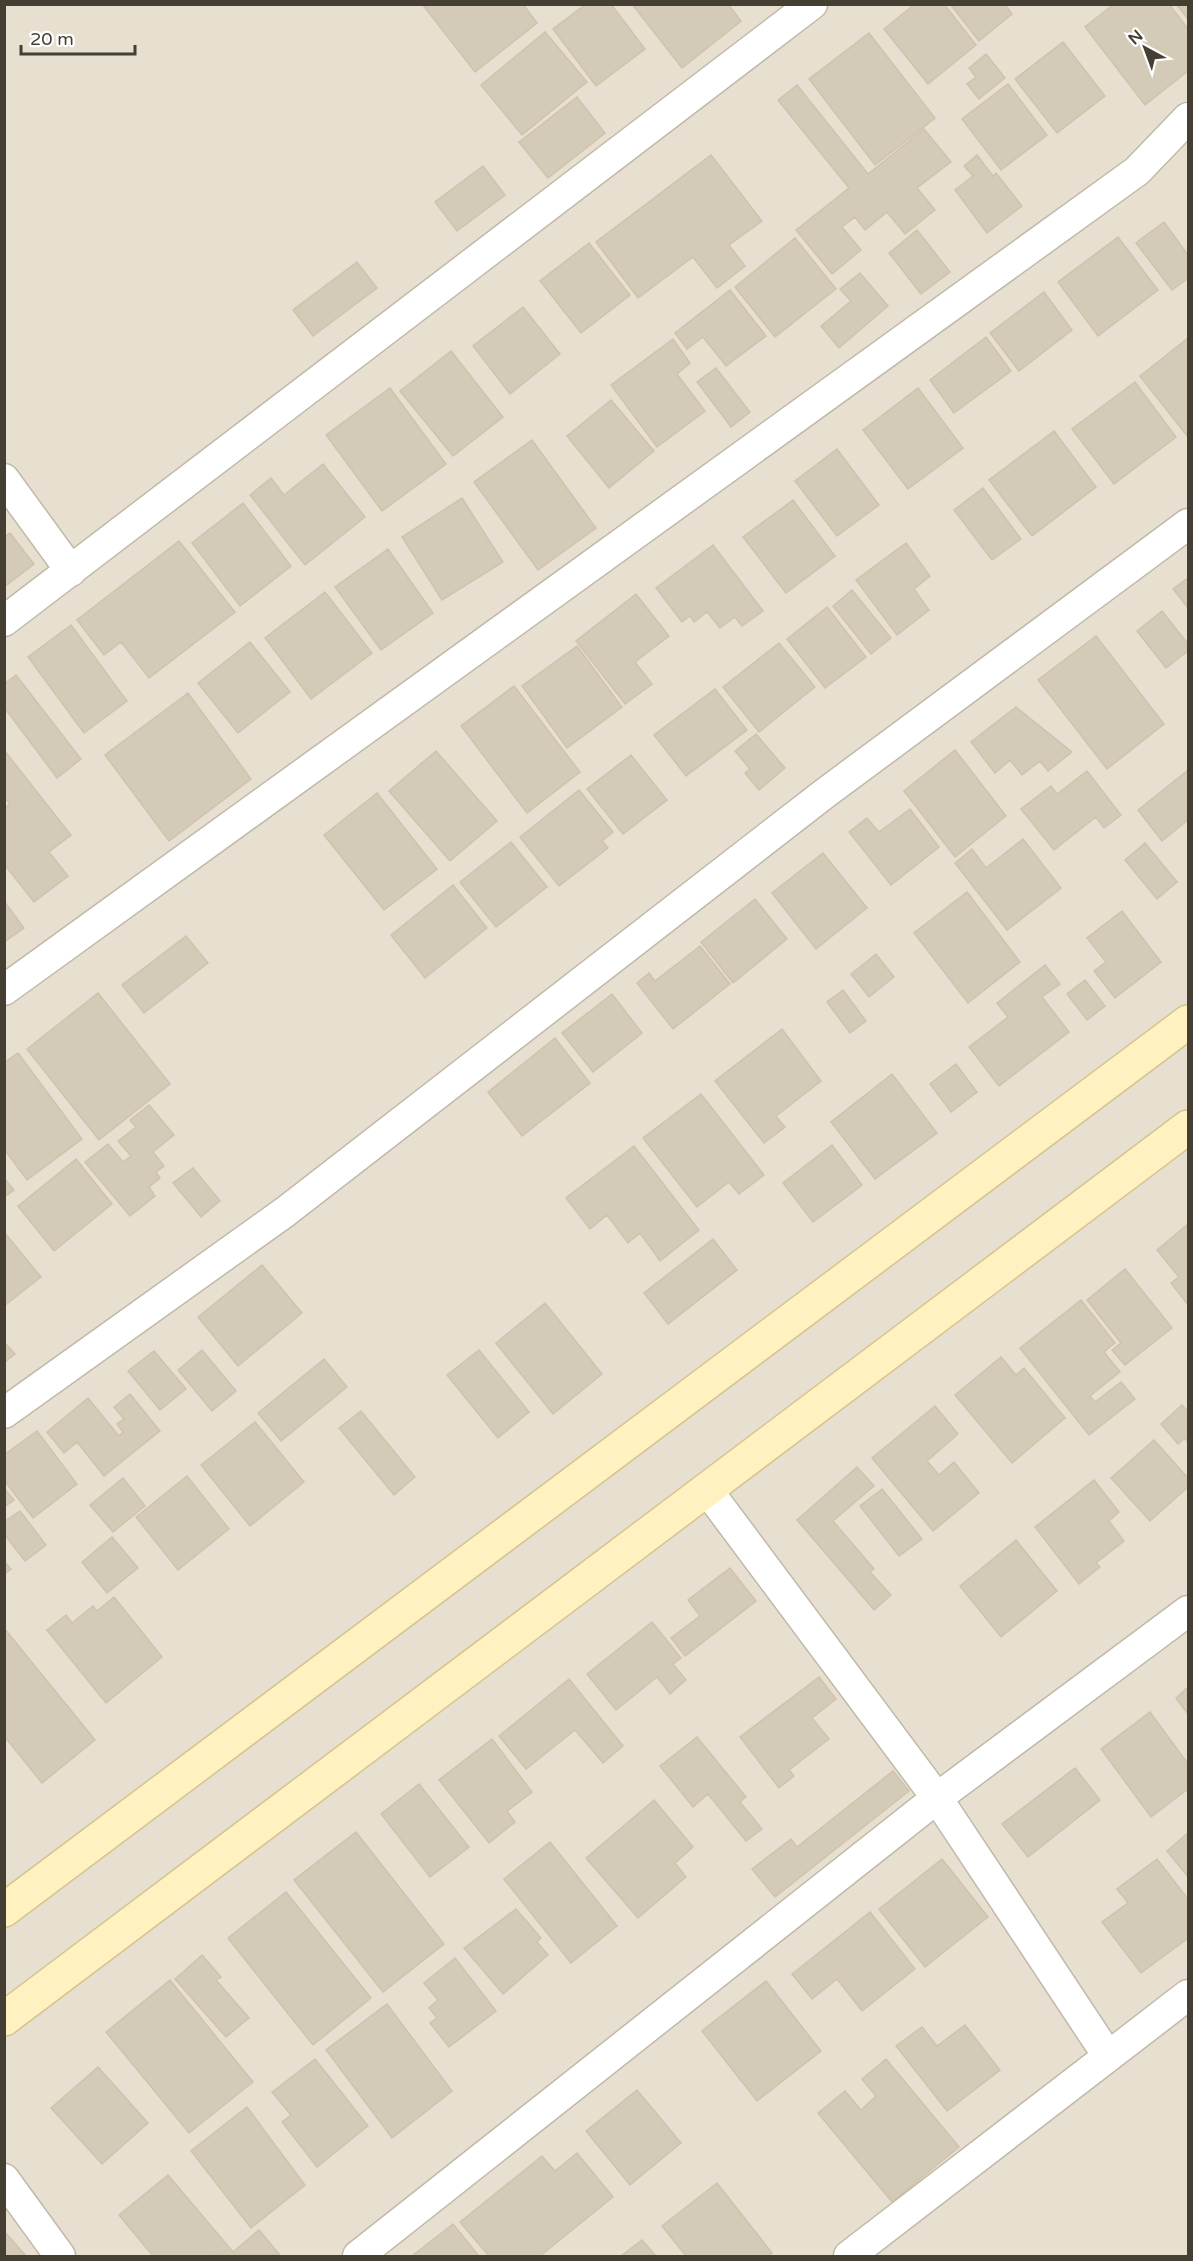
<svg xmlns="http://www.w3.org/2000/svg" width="1193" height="2261" font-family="'Varela Round',sans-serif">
  <rect width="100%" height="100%" fill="#f2eee3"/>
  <path fill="#e7e0d1" d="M5,5h1183v2251h-1183z"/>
  <path fill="#d4cab8" stroke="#d0c2ab" stroke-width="1.5" d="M422,4h101l14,19 -62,49z
    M586,4h25l34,45 -49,37 -43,-57z
    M632,4h96l13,17 -59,47z
    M915,4h29l32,41 -48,39 -44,-55z
    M950,4h55l7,10 -33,27z
    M1114,4h55l19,25v42l-43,34 -60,-78z
    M1176,4h12v15z
    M545,32l42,50 -65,53 -41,-50z
    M869,33l66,85 -60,47 -66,-86z
    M1063,42l42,54 -48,37 -42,-54z
    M986,54l19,24 -26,21 -12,-15 9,-7 -7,-9z
    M1008,84l39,51 -46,35 -39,-51z
    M797,85l71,89 56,-45 27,33 -34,26 18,22 -30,24 -18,-22 -22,18 -10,-13 -13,10 19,23 -29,24 -36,-44 53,-42 -71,-88z
    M577,97l28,36 -57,45 -29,-36z
    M711,155l51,66 -33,24 16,21 -28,22 -24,-31 -55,41 -42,-56z
    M977,155l16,21 3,-3 26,33 -35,27 -32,-43 18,-14 -9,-10z
    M483,166l22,29 -48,36 -22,-29z
    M1164,222l24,33v23l-16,12 -36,-47z
    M917,230l33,42 -29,22 -32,-41z
    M1118,237l40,53 -60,46 -40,-54z
    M795,238l41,51 -61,48 -40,-50z
    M589,243l41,52 -49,38 -41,-52z
    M357,262l20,26 -64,48 -20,-26z
    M860,273l28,33 -49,42 -18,-22 30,-25 -11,-12z
    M730,290l36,46 -40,30 -23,-29 -16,12 -12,-16z
    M1044,292l28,38 -53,41 -29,-38z
    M523,307l37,47 -50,40 -37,-48z
    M986,337l25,34 -57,42 -24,-33z
    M1188,338v99l-48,-61z
    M673,339l17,24 -13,11 28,37 -48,36 -46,-62z
    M451,351l52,66 -50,39 -53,-65z
    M716,368l34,44 -19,15 -34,-45z
    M1135,382l41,55 -62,47 -42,-55z
    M390,388l56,76 -64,47 -56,-76z
    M918,388l45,60 -55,41 -45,-59z
    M611,400l43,51 -45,37 -42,-52z
    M1054,431l42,56 -64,49 -43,-56z
    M532,440l64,88 -58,42 -64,-88z
    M837,449l42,56 -42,31 -42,-55z
    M323,464l42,53 -60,48 -55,-70 21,-17 13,17z
    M983,488l38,51 -29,21 -38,-50z
    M462,498l41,64 -61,38 -40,-63z
    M793,500l42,56 -49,37 -43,-56z
    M243,503l48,63 -51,40 -48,-63z
    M10,533l24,31 -30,23v-50z
    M179,541l56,71 -86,66 -28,-36 -17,13 -27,-35z
    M906,543l24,33 -16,13 15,21 -32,25 -41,-55z
    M713,545l50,66 -21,15 -7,-9 -15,11 -13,-16 -13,10 -4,-6 -8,6 -26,-34z
    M388,549l45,64 -52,37 -46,-63z
    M1188,578v30l-15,-19z
    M852,590l39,48 -20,16 -38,-48z
    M325,592l47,61 -61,46 -46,-61z
    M636,594l33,42 -34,26 17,22 -27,20 -49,-63z
    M827,607l39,50 -41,31 -38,-49z
    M1162,611l26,33v7l-22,17 -29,-37z
    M71,625l56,76 -43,32 -56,-76z
    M1096,636l68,88 -57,45 -69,-89z
    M250,642l40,50 -52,41 -40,-50z
    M779,643l36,44 -56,45 -36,-45z
    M577,646l45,61 -55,41 -45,-62z
    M16,675l65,84 -24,19 -50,-67 -3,2v-29z
    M514,686l66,86 -53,41 -66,-87z
    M715,689l32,41 -61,46 -32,-41z
    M188,693l63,86 -82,62 -64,-86z
    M1016,707l56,45 -24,19 -8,-10 -18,14 -12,-15 -15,13 -24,-31z
    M756,734l29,34 -26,22 -14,-17 5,-4 -15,-18z
    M4,750l67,85 -22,17 19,24 -34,26 -30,-38v-56l6,-4 -6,-7z
    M955,750l51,66 -51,41 -51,-66z
    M436,751l61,70 -47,40 -61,-70z
    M631,755l36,45 -44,34 -36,-45z
    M1188,770v50l-26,21 -24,-31z
    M1087,771l34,44 -17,13 -8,-11 -42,33 -33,-41 30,-23 6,8z
    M579,790l34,42 -11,9 6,7 -49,38 -39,-49z
    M377,793l60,76 -53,41 -60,-75z
    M910,809l29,38 -48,38 -42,-53 18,-14 12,14z
    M1023,839l38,49 -54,42 -52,-67 17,-14 14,19z
    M511,842l36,45 -51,40 -36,-45z
    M1145,843l32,39 -20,17 -32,-39z
    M823,853l44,55 -51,41 -44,-56z
    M453,885l34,43 -62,50 -34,-43z
    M967,892l53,70 -52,41 -54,-70z
    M755,899l32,40 -54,44 -32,-41z
    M4,901l20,27 -20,14z
    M1122,911l39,51 -46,36 -21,-27 12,-9 -19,-24z
    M186,936l22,27 -64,50 -22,-28z
    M700,946l30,38 -57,45 -36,-46 12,-10 6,8z
    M876,954l18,23 -25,20 -18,-23z
    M1045,965l15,19 -18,13 27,35 -70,54 -30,-39 39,-30 -11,-14z
    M1085,980l20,26 -18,14 -20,-26z
    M843,990l23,31 -16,12 -23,-31z
    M98,993l72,91 -71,56 -72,-91z
    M612,994l30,39 -49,39 -31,-39z
    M782,1029l39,52 -45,35 9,11 -21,16 -49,-62z
    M555,1038l35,45 -68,53 -34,-44z
    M18,1053l64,86 -55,41 -23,-31v-86z
    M956,1064l21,28 -26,20 -21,-28z
    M892,1074l45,59 -62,46 -44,-57z
    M701,1094l63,81 -25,19 -10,-12 -32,25 -54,-69z
    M149,1105l25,30 -21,17 11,14 -8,6 4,6 -11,9 6,9 -25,20 -45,-54 23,-18 15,18 8,-6 -13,-15 18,-14 -6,-7z
    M832,1145l30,40 -49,37 -30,-39z
    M634,1146l65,84 -39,31 -20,-28 -12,10 -21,-28 -17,14 -24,-31z
    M76,1159l36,45 -58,47 -36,-45z
    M193,1168l27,33 -19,16 -28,-34z
    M4,1178l10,12 -10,7z
    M1188,1224v81l-17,-22 8,-6 -22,-27z
    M4,1232l37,45 -37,29z
    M713,1239l24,31 -69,54 -24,-31z
    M262,1265l40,48 -64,53 -40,-49z
    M1125,1269l47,59 -47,37 -13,-15 9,-7 -34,-43z
    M1081,1300l34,43 -11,9 16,20 -30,24 5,6 26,-20 14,17 -46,36 -69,-87z
    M545,1303l57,71 -49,40 -57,-71z
    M4,1342l11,12 -11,9z
    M202,1350l34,41 -24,20 -34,-41z
    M479,1350l50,62 -31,26 -51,-63z
    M154,1351l32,38 -26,21 -32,-39z
    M1001,1357l15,18 8,-7 41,50 -53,45 -57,-68z
    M324,1359l23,28 -66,54 -23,-28z
    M130,1394l30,37 -56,45 -27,-34 -13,11 -17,-21 41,-34 31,38 4,-4 -6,-8 7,-5 -10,-12z
    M1182,1405l6,7v30l-3,-4 -7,6 -17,-20z
    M935,1406l23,28 -31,27 12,14 15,-13 25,31 -46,38 -61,-73z
    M361,1411l54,66 -21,18 -55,-67z
    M255,1422l49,60 -54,44 -49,-61z
    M37,1431l40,53 -44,34 -29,-38v-25z
    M1154,1440l34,38v9l-38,34 -39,-43z
    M857,1467l17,19 -41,35 41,48 -4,3 21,23 -17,15 -77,-90z
    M187,1476l42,53 -51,41 -42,-53z
    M123,1478l22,28 -32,26 -23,-27z
    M1094,1480l25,32 -10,9 15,20 -28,22 4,4 -21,17 -44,-57z
    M4,1488l10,12 -10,7z
    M882,1489l40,50 -23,17 -39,-50z
    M20,1511l26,34 -21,16 -21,-27v-12z
    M112,1537l26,31 -31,25 -25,-31z
    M1016,1540l41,51 -56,46 -41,-51z
    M4,1561l7,8 -7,5z
    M730,1568l26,33 -71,55 -14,-18 29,-22 -12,-16z
    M114,1597l48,60 -56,46 -59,-73 19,-15 6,8 21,-17 4,5z
    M652,1622l29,36 -8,6 13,16 -16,14 -13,-17 -41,33 -29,-36z
    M4,1628l91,112 -53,43 -38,-47z
    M819,1677l17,22 -24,19 17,21 -40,31 5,6 -15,12 -39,-51z
    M569,1679l54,67 -20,17 -28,-33 -49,39 -27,-33z
    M1188,1687v27l-12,-16z
    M1150,1712l38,52v25l-37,28 -50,-68z
    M697,1737l49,60 -6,5 22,27 -16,12 -38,-47 -15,13 -33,-41z
    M492,1739l40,53 -25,19 8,11 -26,21 -50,-63z
    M1075,1768l25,32 -72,57 -26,-33z
    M893,1771l16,20 -134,106 -23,-28 39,-30 6,8z
    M419,1784l50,63 -39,30 -49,-63z
    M654,1800l39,47 -18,16 11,14 -48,41 -52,-60z
    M356,1832l88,112 -61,48 -89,-112z
    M1188,1833v44l-21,-26z
    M550,1842l67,84 -46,37 -67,-84z
    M942,1859l46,58 -63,50 -46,-58z
    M1157,1859l31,40v39l-47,35 -39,-51 26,-19 -11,-14z
    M286,1892l85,106 -58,47 -85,-107z
    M516,1909l25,29 -4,4 11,13 -45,39 -39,-46z
    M870,1912l45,57 -53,42 -25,-32 -25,20 -20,-25z
    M202,1955l19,22 -5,3 33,38 -23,19 -51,-58z
    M455,1958l41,53 -47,36 -19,-24 7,-5 -8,-10 9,-8 -14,-17z
    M170,1980l83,102 -64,51 -83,-101z
    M766,1981l55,70 -64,50 -55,-70z
    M387,2004l65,87 -60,47 -66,-88z
    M965,2025l35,45 -53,41 -51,-65 26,-19 15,19z
    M315,2059l53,67 -51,41 -35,-45 9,-7 -19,-23z
    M886,2059l73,88 -67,55 -74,-89 27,-22 16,19 15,-14 -14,-17z
    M98,2067l50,56 -46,41 -51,-56z
    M637,2090l44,53 -51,42 -44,-54z
    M247,2107l58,78 -54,43 -60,-77z
    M577,2153l36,44 -73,59h-51l-29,-34 82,-66 13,15z
    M168,2175l65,77 26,-22 21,25 -127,1 -34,-41z
    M717,2183l55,70 -4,3h-82l-24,-30z
    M453,2224l26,32h-67z
    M4,2231l22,25h-22z
    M642,2240l14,16h-35z"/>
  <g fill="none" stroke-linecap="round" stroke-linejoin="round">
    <defs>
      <path id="street" d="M4,479l67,92
        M4,621l808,-617
        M4,990l1133,-819 51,-53
        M4,1413l281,-201 539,-418 364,-270
        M708,1491l229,307 171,258
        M4,2179l56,77
        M358,2256l579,-458 251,-187
        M849,2256l339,-261"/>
      <path id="secondary" d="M4,1910l1184,-888
        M4,2019l1184,-892"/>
    </defs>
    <use href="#street" stroke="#c1b9a8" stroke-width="33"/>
    <use href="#secondary" stroke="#d4c490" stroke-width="36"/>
    <use href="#street" stroke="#fff" stroke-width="30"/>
    <use href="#secondary" stroke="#fff1c0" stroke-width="33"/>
  </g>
  <rect width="1193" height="2261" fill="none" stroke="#443e33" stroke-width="12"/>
  <g transform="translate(1145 48) rotate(319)" stroke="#ffffff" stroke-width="4.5" paint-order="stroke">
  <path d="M0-4.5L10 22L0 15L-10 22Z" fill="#443e33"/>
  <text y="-9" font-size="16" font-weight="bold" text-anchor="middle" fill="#443e33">N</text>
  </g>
  <path d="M21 45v9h114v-9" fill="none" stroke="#443e33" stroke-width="3"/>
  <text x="30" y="45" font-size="18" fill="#443e33" stroke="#ffffff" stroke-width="4.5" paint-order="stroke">20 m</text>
</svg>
